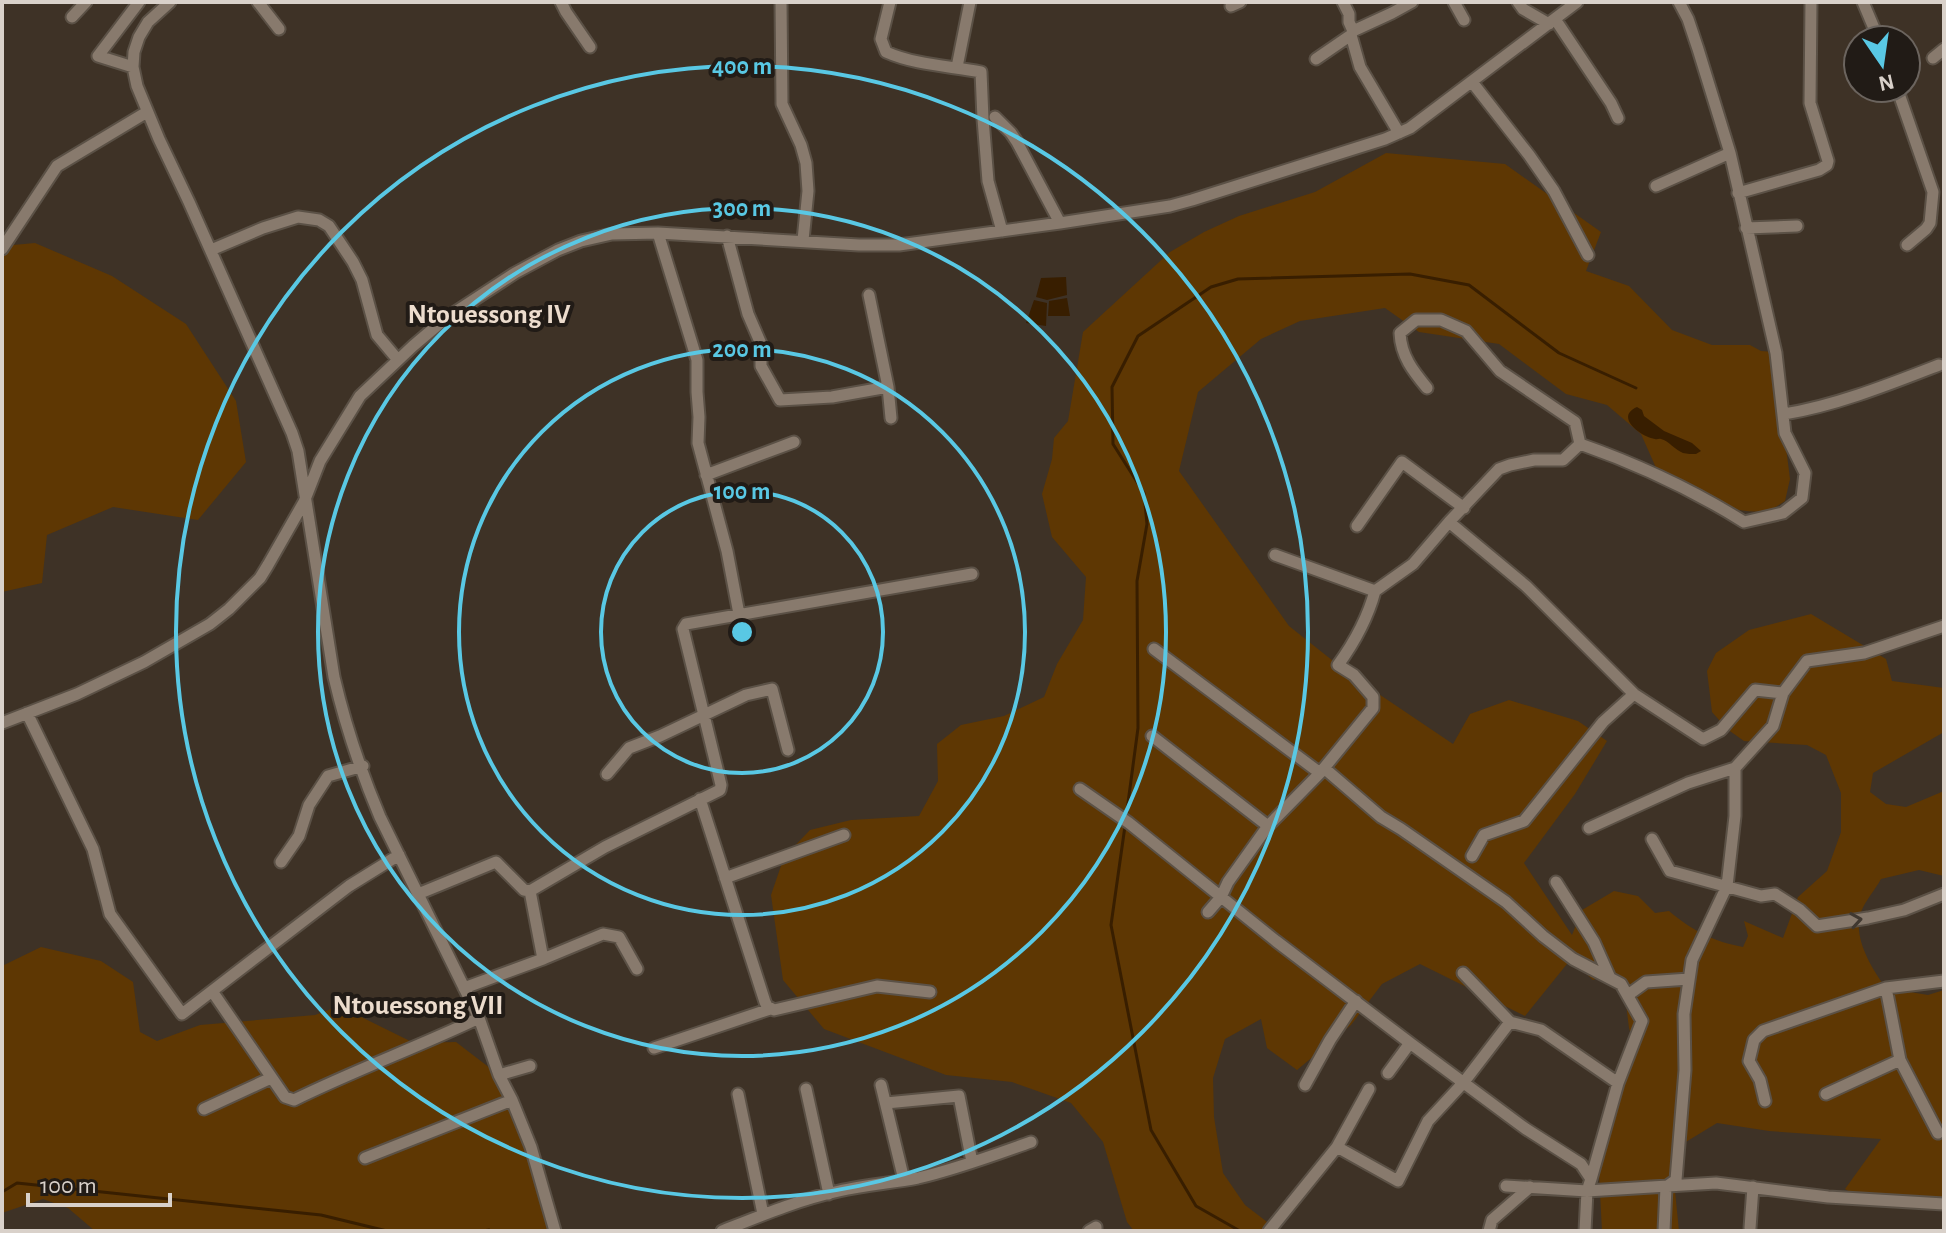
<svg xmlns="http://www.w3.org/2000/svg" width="1946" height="1233" font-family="'Alegreya Sans',sans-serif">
  <rect width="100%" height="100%" fill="#3e3226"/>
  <path fill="#5e3703" d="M1386,153l119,11 96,68 -15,39 43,15 43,44 40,15h38l11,6 13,1 16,127 -5,22c-5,3 -11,8 -16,9 -34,8 -78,-17 -108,-31l-20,-45 -34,-29 -41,-11 -67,-50 -80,-12 -34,-24 -85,13 -39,18 -63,53 -19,79 110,155 63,50 101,68 17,-30 39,-14 69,21 29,20 -32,53 -51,69 48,72 10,-25 32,-19 24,5 17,17 14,-2c24,20 43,30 74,36l5,-11 -4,-15 39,17 15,-41 29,-26 14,-39v-39l-15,-38 -19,-10 -63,-4 -17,-12 -15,-17 -5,-41 9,-18 33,-23 62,-16 75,45 6,22 52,7v44l-71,41 -3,19 16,12 20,3 38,-16v85l-25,-6 -38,9c-6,11 -16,22 -20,33 -9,25 11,57 25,76l42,7 16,-5v214h-75l-24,-15 36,-50 -112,-8 -52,-8 -46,28 8,80h-77l-4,-77 22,-66 16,-37 -7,-23 -6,-49 -14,-5 -16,6 -22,-21 -46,57 -105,-52 -38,20 -31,41 -54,45 -30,-22 -6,-29 -36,20 -12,39 1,39 9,56 22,32 34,26h-145l-7,-9 -24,-80 -32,-39 -59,-21 -66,-7 -122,-46 -41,-49 -12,-85 13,-38 26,-27 41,-10 68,-4 19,-35 -1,-37 24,-19 43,-9 40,-19 13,-33 26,-44 3,-43 -34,-40 -10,-43 10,-35 2,-21 14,-17 15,-89 87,-80 34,-20 35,-16 76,-24z
    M35,243l77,33 74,48 50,77 10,61 -48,58 -85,-13 -66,28 -5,48 -40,9v-346z
    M41,947l60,14 32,21 7,50 17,9 43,-16 115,-10 24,-9 75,37 42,-1 43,33 13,24 43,132h-460l-27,-23 -25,-9 -41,14v-247z"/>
  <path fill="#381e00" d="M1066,277l1,18 -20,5 -11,-3 5,-19z
    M1067,298l3,18h-22l1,-15z
    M1034,300l13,3 -1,23 -20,-3z
    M1637,407l5,3 2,6 20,15 28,12 9,8 -5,3c-4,0 -9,0 -13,-1 -8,-3 -14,-12 -22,-14 -2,-1 -4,1 -6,0 -14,-2 -41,-22 -18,-32z"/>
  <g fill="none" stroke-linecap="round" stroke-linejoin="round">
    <path stroke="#381e00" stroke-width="3" d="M1126,818l12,-90 -1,-147 10,-57 -3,-31 -31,-49 -1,-57 26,-51 73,-49 27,-8 172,-5 59,11 90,68 77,35
      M1125,826l-14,99 40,205 45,76 44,25
      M2,1192l15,-9 304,32 66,16
      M482,1231l7,-1"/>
    <defs>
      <path id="minor" d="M170,2l-22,20 -9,15 -5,15 -1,15 4,19 22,53 30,63 103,231 6,18 36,226c11,47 27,95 46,140l99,201 20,57 13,25 19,47 24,84
        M258,2l21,27
        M561,2l5,10 24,35
        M781,2l1,102 19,41 5,18 2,28 -5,49
        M890,2l-9,37 5,13c29,13 64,14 95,20l2,47 5,62 14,50
        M1454,2l10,18
        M1518,2l5,7 26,15
        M1863,2l16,38
        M1231,6l9,-4
        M72,17l14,-15
        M1555,19l56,84 7,15
        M1353,31l39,-18 20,-11
        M1351,35l9,32 39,66
        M1933,58l11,-9
        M1316,59l35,-24 2,-4 -4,-9v-8l-6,-12
        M133,67l-35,-11 41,-54
        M957,67l13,-65
        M1472,82l57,73 25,36 34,64
        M1897,88l36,104 -3,31 -4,6 -19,16
        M995,117l16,16 6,9 43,81
        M1656,186l74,-33 -32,-104 -10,-30 -9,-17
        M1738,193l81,-23 8,-5 1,-4 -18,-58 1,-101
        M1746,228l51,-2
        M658,233l39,127v32l2,25 -1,26 29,108 12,63
        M727,236l21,78 13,30v22l19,34 52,-3 56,-10
        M2,249l55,-83 90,-54
        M211,250l52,-22 35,-11 21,3 10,6 24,36 9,18 15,55 21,25
        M869,295l19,92 3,31
        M1784,414c51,-8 106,-30 155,-49
        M1580,444c57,20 113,46 164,78l39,-9 19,-15 3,-25 -20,-40 -9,-80 -46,-200
        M706,475l88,-33
        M1449,522l77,64 108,108 69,45 18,-9 34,-40 28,3
        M1357,526l45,-64 62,46
        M1275,555l100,36
        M1154,649l166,124
        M27,713l66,136 17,65 72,100 167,-128 50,-31
        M2,723l75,-29 67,-32 66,-38 19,-15 31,-31 8,-13 36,-63 16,-41 40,-65 53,-50 33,-28 69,-45 43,-23 23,-9 31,-7 46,-1 201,12h40l161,-22 110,-17 22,-6 193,-61 25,-11 167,-126
        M1152,736l116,90
        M1324,768l57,49 20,12 105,73 37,34 30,23 48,25 21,37 -24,62 -27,96
        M607,774l22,-26 31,-12 86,-41 26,-6 16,61
        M1080,789l49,34 147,118 134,102
        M700,799l65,203 2,4 7,4 103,-24 53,6
        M1589,828l99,-45 47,-15
        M1652,839l18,32 91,25 14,-2 25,16 17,16 51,-8 36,-8 40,-16
        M1472,856l12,-21 40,-14 79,-99 31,-28
        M281,862l18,-26 10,-31 19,-29 35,-10
        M725,878l119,-43
        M1556,882l38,60 16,36
        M418,894l78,-32 28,28 6,1 75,-44 115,-57 1,-5 -38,-156 3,-5 286,-50
        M1208,912l13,-15 7,-15 40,-56 52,-53 53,-65v-11l-19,-22 -16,-10c16,-22 30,-48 37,-74l38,-27 36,-42 50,-53 11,-4 24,-5h29l17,-16 -5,-22 -75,-51 -34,-40 -25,-11h-25l-16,13c1,23 13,38 27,55
        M543,959l60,-25 16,3 18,32
        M1463,973l47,49 31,8 77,53
        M464,988l79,-29 -13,-68
        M212,991l73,106 9,3c61,-30 124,-53 185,-82
        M1628,995l18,-13 43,-3
        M654,1048l116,-39
        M1900,1060l38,73
        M1388,1073l22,-30 116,86 55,35 10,15 -4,12 -2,40
        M499,1075l31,-9
        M881,1085l23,95
        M1305,1085l25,-45 26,-39
        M806,1089l23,105
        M738,1094l25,120
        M1826,1094l74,-34 -14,-72
        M1765,1101l-5,-21 -11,-19 5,-21 9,-9 123,-43 58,-7
        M886,1103l73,-7 13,66
        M204,1109l67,-31
        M1337,1147l61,34 30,-60 36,-39 46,-60
        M365,1158l147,-58
        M1506,1186l81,5 129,-8 112,14 116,7
        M1750,1228l3,-41
        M722,1231c38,-15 76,-31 117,-40 26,-6 53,-8 79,-13 39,-9 76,-23 113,-36
        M1089,1231l7,-4v4
        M1269,1231l68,-84 32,-58
        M1489,1231l3,-11 38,-33
        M1664,1231l2,-44 10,-7 9,-110 -1,-56 8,-54 35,-74 8,-70v-48l38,-42 10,-33 24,-32 57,-8 80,-27"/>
    </defs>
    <use href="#minor" stroke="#5b5146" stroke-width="15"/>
    <use href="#minor" stroke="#887a6d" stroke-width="11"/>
  </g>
  <defs><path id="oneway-chevron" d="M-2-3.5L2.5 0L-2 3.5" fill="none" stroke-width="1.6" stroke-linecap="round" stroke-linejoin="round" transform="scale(2)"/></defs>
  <use stroke="#403830" href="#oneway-chevron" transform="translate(1856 920) rotate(-9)"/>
  <g fill="none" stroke="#59c8e4" stroke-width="4">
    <circle cx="742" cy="632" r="141"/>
    <circle cx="742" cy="632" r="283"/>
    <circle cx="742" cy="632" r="424"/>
    <circle cx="742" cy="632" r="566"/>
  </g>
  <g text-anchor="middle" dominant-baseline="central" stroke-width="8" stroke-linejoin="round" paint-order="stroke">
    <g font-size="28" font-weight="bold" fill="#ecdccd" stroke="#211b16">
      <text x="489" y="315">Ntouessong IV</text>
      <text x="418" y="1006">Ntouessong VII</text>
    </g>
  </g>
  <circle cx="742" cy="632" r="12" fill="#59c8e4" stroke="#211b16" stroke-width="4"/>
  <g font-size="24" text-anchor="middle" font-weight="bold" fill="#59c8e4" stroke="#211b16" stroke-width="8" stroke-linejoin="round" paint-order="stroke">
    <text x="742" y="74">400 m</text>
    <text x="742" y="216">300 m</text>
    <text x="742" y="357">200 m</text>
    <text x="742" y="499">100 m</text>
  </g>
  <rect width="1946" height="1233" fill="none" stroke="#d9d1ca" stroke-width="8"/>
  <g transform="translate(1882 64) rotate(167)"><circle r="38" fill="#211b16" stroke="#6b645e" stroke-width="2"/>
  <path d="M0-6L14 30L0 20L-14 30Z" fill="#59c8e4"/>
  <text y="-12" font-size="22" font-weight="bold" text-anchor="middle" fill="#d9d1ca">N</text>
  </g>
  <path d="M28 1193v12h142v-12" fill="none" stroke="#d9d1ca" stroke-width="4"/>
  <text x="40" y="1193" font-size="24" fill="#d9d1ca" stroke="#211b16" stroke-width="6" paint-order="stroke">100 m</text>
</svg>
